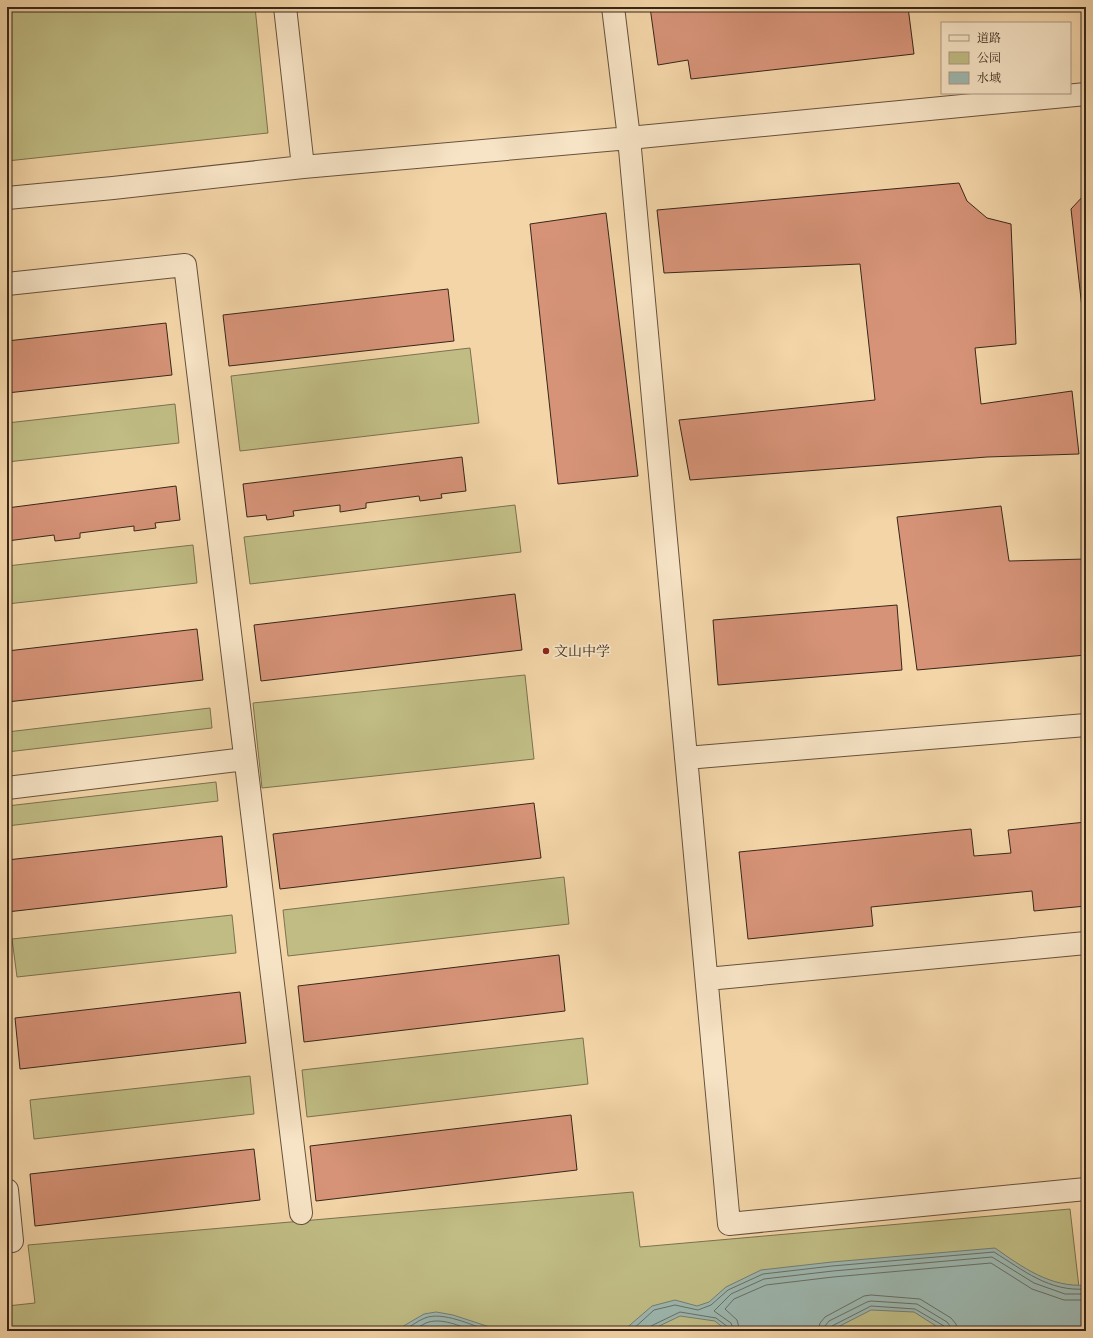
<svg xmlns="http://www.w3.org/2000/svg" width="1093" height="1338" font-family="Cardo,'Noto Serif SC',serif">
  <rect width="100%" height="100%" fill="#f3d5a8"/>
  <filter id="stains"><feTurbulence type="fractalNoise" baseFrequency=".005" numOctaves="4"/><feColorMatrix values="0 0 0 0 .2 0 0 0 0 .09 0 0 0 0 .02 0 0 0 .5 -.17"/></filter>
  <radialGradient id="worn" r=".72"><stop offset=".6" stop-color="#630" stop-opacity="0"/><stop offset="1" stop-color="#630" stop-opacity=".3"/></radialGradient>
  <path fill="#c0bc84" stroke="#7c7250" d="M7,7h248l13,126 -261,28z
    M470,348l9,75 -239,28 -9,-75z
    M175,404l4,39 -172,19v-39z
    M515,505l6,47 -271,32 -6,-47z
    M193,545l4,38 -190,21v-38z
    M525,675l9,84 -272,29 -9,-85z
    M210,708l2,20 -205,24v-20z
    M216,782l2,19 -211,25v-20z
    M564,877l5,47 -281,32 -5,-46z
    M232,915l4,38 -219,24 -5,-38z
    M583,1038l5,46 -281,33 -5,-47z
    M250,1076l4,38 -220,25 -4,-39z
    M633,1192l7,55 430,-38 14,122h-1077v-25l28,-3 -7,-58z"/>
  <path fill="#9db7af" stroke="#757d74" d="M995,1248c27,19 56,40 91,37v46h-142l-30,-19 -43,-2 -41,21h-103l-12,-10 -35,-5 -31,15h-26l29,-25 23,-6 22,6 12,-4 17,-15 35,-17 71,-8z
    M436,1312l17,3 49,16h-107l29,-17z"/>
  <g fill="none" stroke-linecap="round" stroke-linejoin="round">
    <path stroke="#6a6f65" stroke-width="1" d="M403,1331c7,-4 14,-10 22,-13 17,-7 47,7 64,13
      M412,1331c5,-3 10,-6 14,-8 15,-6 34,3 47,8
      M631,1331l23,-21 21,-5 23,5 13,-5 17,-15 35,-16 69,-8 162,-14c29,18 55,40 92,37
      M648,1331l3,-5 29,-14 36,6 12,9 1,4
      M734,1331l-3,-8 -17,-12 17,-17 33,-15 69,-8 159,-14 42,26 31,11h21
      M740,1331l-3,-11 -12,-11 9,-10 32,-14 67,-8 158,-14 41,26 32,11h22
      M818,1331l2,-8 5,-6 39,-21 7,-1 49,4 31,19 5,6 1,7
      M824,1331l1,-5 4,-5 38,-19 4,-1 46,3 30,18 3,4 1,5
      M829,1331l3,-5 39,-20 44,3 29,17 2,5"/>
  </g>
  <path fill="#d69378" stroke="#38271b" d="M650,7h258l6,47 -223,25 -3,-19 -30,5z
    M959,183l8,18 20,17 24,6 5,120 -41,4 6,56 91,-13 7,63 -92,3 -297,23 -11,-60 196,-20 -15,-136 -196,9 -7,-63z
    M1086,193v151l-15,-135z
    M606,213l32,263 -80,8 -28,-260z
    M448,289l6,52 -225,25 -6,-51z
    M166,323l6,52 -165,18v-52z
    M462,457l4,34 -25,3 1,4 -22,3 -1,-5 -53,7v5l-26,4v-7l-47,6 1,5 -27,4 -1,-5 -19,2 -4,-33z
    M176,486l4,34 -25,3 1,5 -22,3v-5l-54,7v5l-25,3 -1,-6 -47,6 1,5h-1v-38z
    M1001,506l8,55 77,-2v96l-169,15 -20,-153z
    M515,594l7,56 -261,31 -7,-56z
    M897,605l5,65 -184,15 -5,-65z
    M197,629l6,51 -196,22v-51z
    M534,803l7,55 -261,31 -7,-55z
    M1086,822v84l-52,5 -2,-20 -161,16 2,19 -125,13 -9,-87 232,-23 3,27 37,-3 -3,-23z
    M222,836l5,51 -220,25v-52z
    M559,955l6,56 -261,31 -6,-56z
    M240,992l6,51 -226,26 -5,-51z
    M571,1115l6,55 -261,31 -6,-55z
    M254,1149l6,51 -225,26 -5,-52z"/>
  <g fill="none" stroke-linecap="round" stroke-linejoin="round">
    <defs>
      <path id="minor" d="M285,7l18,160
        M613,7l16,131 100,1086 357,-35
        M7,198l106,-10 190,-21 326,-29 457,-44
        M7,284l178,-19 116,948
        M686,758l400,-33
        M7,788l238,-29
        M707,979l379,-36
        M7,1190l5,51"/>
    </defs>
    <use href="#minor" stroke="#67523e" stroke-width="24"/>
    <use href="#minor" stroke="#f7e4c6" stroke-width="22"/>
  </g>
  <circle fill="#8f2418" stroke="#f7e4c6" stroke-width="1.5" cx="546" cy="651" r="4"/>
  <g text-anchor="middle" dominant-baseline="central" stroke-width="4" stroke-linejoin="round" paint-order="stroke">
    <g font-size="14" fill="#38271b" stroke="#f7e4c6" text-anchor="start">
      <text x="554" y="651">文山中学</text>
    </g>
  </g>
  <rect width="1093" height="1338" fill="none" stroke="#f3d5a8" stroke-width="24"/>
  <rect x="8" y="8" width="1077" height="1322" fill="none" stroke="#38271b" stroke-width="2"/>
  <rect x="12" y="12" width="1069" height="1314" fill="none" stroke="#38271b"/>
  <rect x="941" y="22" width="130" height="72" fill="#f7e4c6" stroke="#ab9882"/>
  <rect x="949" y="35" width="20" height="6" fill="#f7e4c6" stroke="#ab9882"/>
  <text x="977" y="42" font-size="12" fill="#38271b">道路</text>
  <rect x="949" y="52" width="20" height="12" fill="#c0bc84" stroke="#ab9882"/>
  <text x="977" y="62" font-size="12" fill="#38271b">公园</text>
  <rect x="949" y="72" width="20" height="12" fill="#9db7af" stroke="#ab9882"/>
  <text x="977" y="82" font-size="12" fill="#38271b">水域</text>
  <rect width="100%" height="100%" filter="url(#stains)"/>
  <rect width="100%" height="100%" fill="url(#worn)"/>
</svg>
